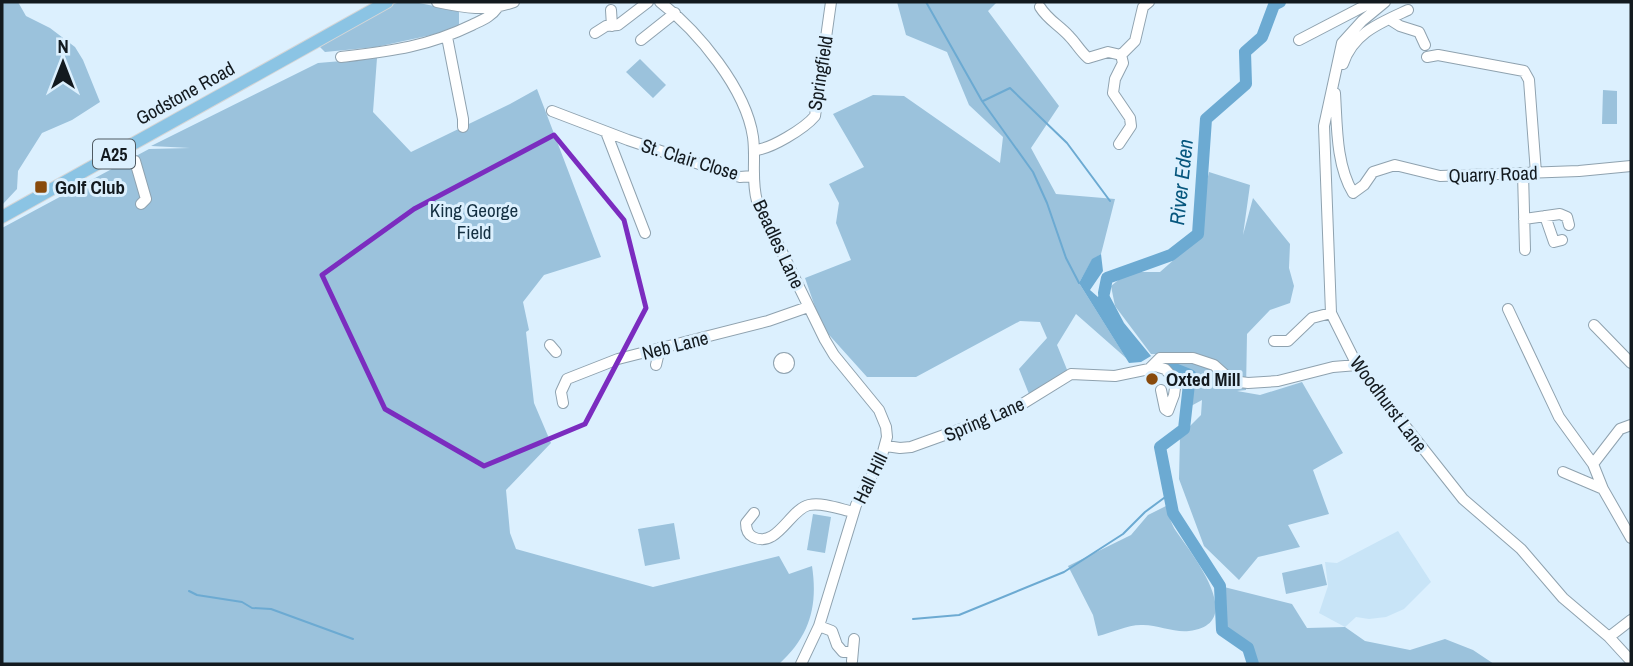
<svg xmlns="http://www.w3.org/2000/svg" width="1633" height="666" font-family="'Archivo Narrow',sans-serif">
  <rect width="100%" height="100%" fill="#dcf0fe"/>
  <path fill="#c8e4f7" d="M1398,531l33,51 -27,27 -18,8 -17,2 -13,-2 -11,10 -26,-14 9,-27 -3,-24 12,1z"/>
  <path fill="#9bc2dc" d="M2,2h16l8,14 24,12 25,19 8,13 17,42 -28,18 -30,13 -24,38 -1,18 -15,16z
    M401,2h13l45,9v18l-83,18 -51,5 -5,-5 73,-43z
    M897,2h100l-9,9 71,95 -28,42 25,46 59,5 -14,55 -9,6 -13,23 47,75 -50,-44 -19,31 11,27 -39,22 -10,-25 28,-31 -7,-16 -20,-1 -104,56h-49l-45,-50 -17,-49 46,-18 -15,-37 3,-20 -10,-19 35,-17 -31,-53 40,-19 31,1 96,67 3,-26 -34,-32 -22,-53 -41,-17z
    M377,58l-4,54 38,40 99,-48 27,-15 64,168 -57,18 -21,27 6,28 -3,2 8,71 17,40 -45,47 4,43 6,16 137,38 126,-31 10,18 23,-8c6,40 -2,70 -33,98h-777v-436l147,-79 41,-1 -39,-2 167,-83z
    M640,59l26,26 -13,13 -27,-26z
    M1603,90l14,1v33h-15z
    M1209,172l41,13 -7,50 10,-37 37,46 -1,24 5,18 -4,17 -20,7 -23,24 -1,56 -9,1 23,4 42,-13 41,71 -30,17 16,44 -41,11 12,22 -42,10 -19,23 -35,-34 -25,-67 1,-43 21,-21 1,-15 -11,6 2,-26 -28,-15 3,-11h-17l-36,-48 -4,-20 17,-14h32l33,-29z
    M1166,506c3,8 5,18 10,25 15,22 73,93 13,100 -15,2 -33,-7 -48,-6 -14,0 -30,8 -43,11l-5,-21 -25,-49 63,-31 17,-20z
    M813,514l18,3 -6,36 -18,-3z
    M674,523l6,36 -35,7 -7,-37z
    M1322,564l5,21 -41,9 -4,-21z
    M1220,586l72,18 15,24 38,-1 20,14 45,9 35,-11 28,11 21,14h-241l-5,-16 -26,-18z"/>
  <path fill="#6caad2" d="M1101,254l2,17 -13,19 8,7 3,-14 6,-5 -1,11 18,34 27,33 -10,6 -12,1 -50,-80 13,-24z"/>
  <g fill="none" stroke-linecap="round" stroke-linejoin="round">
    <path stroke="#6caad2" stroke-width="2" d="M926,2l56,99 51,71 14,31 19,55 13,25
      M983,101l27,-13 57,55 43,58
      M189,591l8,4 45,7 10,6 19,1 82,30
      M913,619l46,-4 105,-43 59,-38 22,-22 23,-17"/>
    <path stroke="#6caad2" stroke-width="12" d="M1104,293l3,-15 64,-23 27,-21 8,-115 40,-35 -1,-32 17,-15 12,-32 6,-3
      M1162,364l28,11 -6,54 -24,18 13,66 47,73 2,44 26,18 5,16"/>
    <defs>
      <path id="minor" d="M437,2c28,6 49,10 77,0
        M660,2c38,29 86,87 93,135 3,22 -2,43 4,64l68,139 9,15 45,55 7,17 1,10 -6,22 -25,46 -37,121 -18,38
        M1385,2l-23,19 -20,22 -18,83 7,187 26,52 106,134 58,50 42,49 46,39 22,24
        M1040,7c8,13 19,18 29,29 7,7 11,15 19,22l20,-6 13,3
        M611,10l1,16
        M1389,19l11,7 19,6 6,13
        M595,33l11,-7 12,-1 30,-23
        M447,37l16,82v8
        M641,40l34,-27
        M1299,40l73,-38
        M1121,55l14,-14 8,-34 6,-5
        M341,57c49,-6 86,-10 131,-32 10,-5 19,-8 26,-18
        M1427,57l11,-2 86,16 5,9 7,93
        M1343,64c10,-31 37,-41 65,-54
        M1335,93c2,32 1,72 18,100l11,-8 9,-13 22,-7 45,11 139,-5 52,-5
        M552,111l76,29 101,34 11,3 13,-1
        M606,132l39,101
        M1119,144l12,-18 -1,-8 -17,-25 2,-14 8,-16 -2,-8
        M754,150c16,0 51,-22 61,-34l16,-114
        M135,161l11,38 -5,5
        M1523,173l2,77
        M1545,216l9,26 8,-2
        M1524,219l36,-5 7,3 2,8
        M1508,309l51,108 34,47
        M1594,325l37,38
        M1274,341h14l24,-23 19,-5
        M550,345l6,7
        M779 363a5 5 0 1 1 10 0a5 5 0 1 1-10 0Z
        M656,365l4,-17
        M1155,366l10,3 11,12 -2,14 -6,16 -3,-2 -4,-19
        M563,403l-2,-11 6,-13 51,-20 150,-38 40,-14
        M1631,425l-11,4 -27,35 10,25 28,49
        M886,446l14,2 11,-1 100,-36 60,-37 44,2 34,-7 11,-11h33l21,7 18,16 16,2 30,-2 55,-14 24,-2
        M1563,472l40,17
        M754,513l-8,10c0,6 1,11 7,14 24,12 37,-28 56,-32 13,-3 31,4 44,7
        M819,626l13,5 5,14 6,7h8
        M1609,637l22,-17
        M852,661l2,-22"/>
      <path id="major" d="M2,217l385,-215"/>
    </defs>
    <use href="#minor" stroke="#8fa2af" stroke-width="12"/>
    <use href="#major" stroke="#d5d6d7" stroke-width="14"/>
    <use href="#minor" stroke="#fff" stroke-width="10"/>
    <use href="#major" stroke="#8bc4e4" stroke-width="12"/>
  </g>
  <path fill="none" stroke="#7b2cbf" stroke-width="5" stroke-linejoin="round" d="M554,135l70,85 22,88 -61,116 -101,42 -99,-57 -63,-134 92,-66z"/>
  <g fill="#884a0c" stroke="#dcf0fe" stroke-width="2.5">
    <rect x="34" y="180" width="14" height="14" rx="3.5"/>
    <circle cx="1152" cy="379" r="7"/>
  </g>
  <g text-anchor="middle" dominant-baseline="central" stroke-width="6" stroke-linejoin="round" paint-order="stroke">
    <rect fill="#dcf0fe" stroke="#4f5a62" stroke-width="2" x="93" y="139.5" width="42" height="29" rx="5"/>
    <g font-size="18" font-weight="bold" fill="#131a1f">
      <text x="114" y="154">A25</text>
    </g>
    <g font-size="19" fill="#131a1f" stroke="#dcf0fe">
      <text transform="translate(820 73) rotate(-81)">Springfield</text>
      <text transform="translate(185 93) rotate(-29)">Godstone Road</text>
      <text transform="translate(690 159) rotate(17)">St. Clair Close</text>
      <text transform="translate(1493 174) rotate(-2)">Quarry Road</text>
      <text transform="translate(779 244) rotate(65)">Beadles Lane</text>
      <text transform="translate(675 345) rotate(-14)">Neb Lane</text>
      <text transform="translate(1389 404) rotate(53)">Woodhurst Lane</text>
      <text transform="translate(984 419) rotate(-23)">Spring Lane</text>
      <text transform="translate(870 478) rotate(-64)">Hall Hill</text>
    </g>
    <g font-size="19" font-weight="bold" fill="#131a1f" stroke="#dcf0fe" text-anchor="start">
      <text x="55" y="187">Golf Club</text>
      <text x="1166" y="379">Oxted Mill</text>
    </g>
    <g font-size="19" fill="#143042" stroke="#dcf0fe">
      <text x="474" y="210">King George<tspan x="474" dy="22">Field</tspan></text>
    </g>
    <g font-size="21" font-style="italic" fill="#07577e" stroke="#dcf0fe">
      <text transform="translate(1181 182) rotate(-84)">River Eden</text>
    </g>
  </g>
  <rect width="1633" height="666" fill="none" stroke="#131a1f" stroke-width="7"/>
  <g transform="translate(63 63)" stroke="#dcf0fe" stroke-width="5" paint-order="stroke">
  <path d="M0-5L12 26L0 18L-12 26Z" fill="#131a1f"/>
  <text y="-10" font-size="19" font-weight="bold" text-anchor="middle" fill="#131a1f">N</text>
  </g>
</svg>
